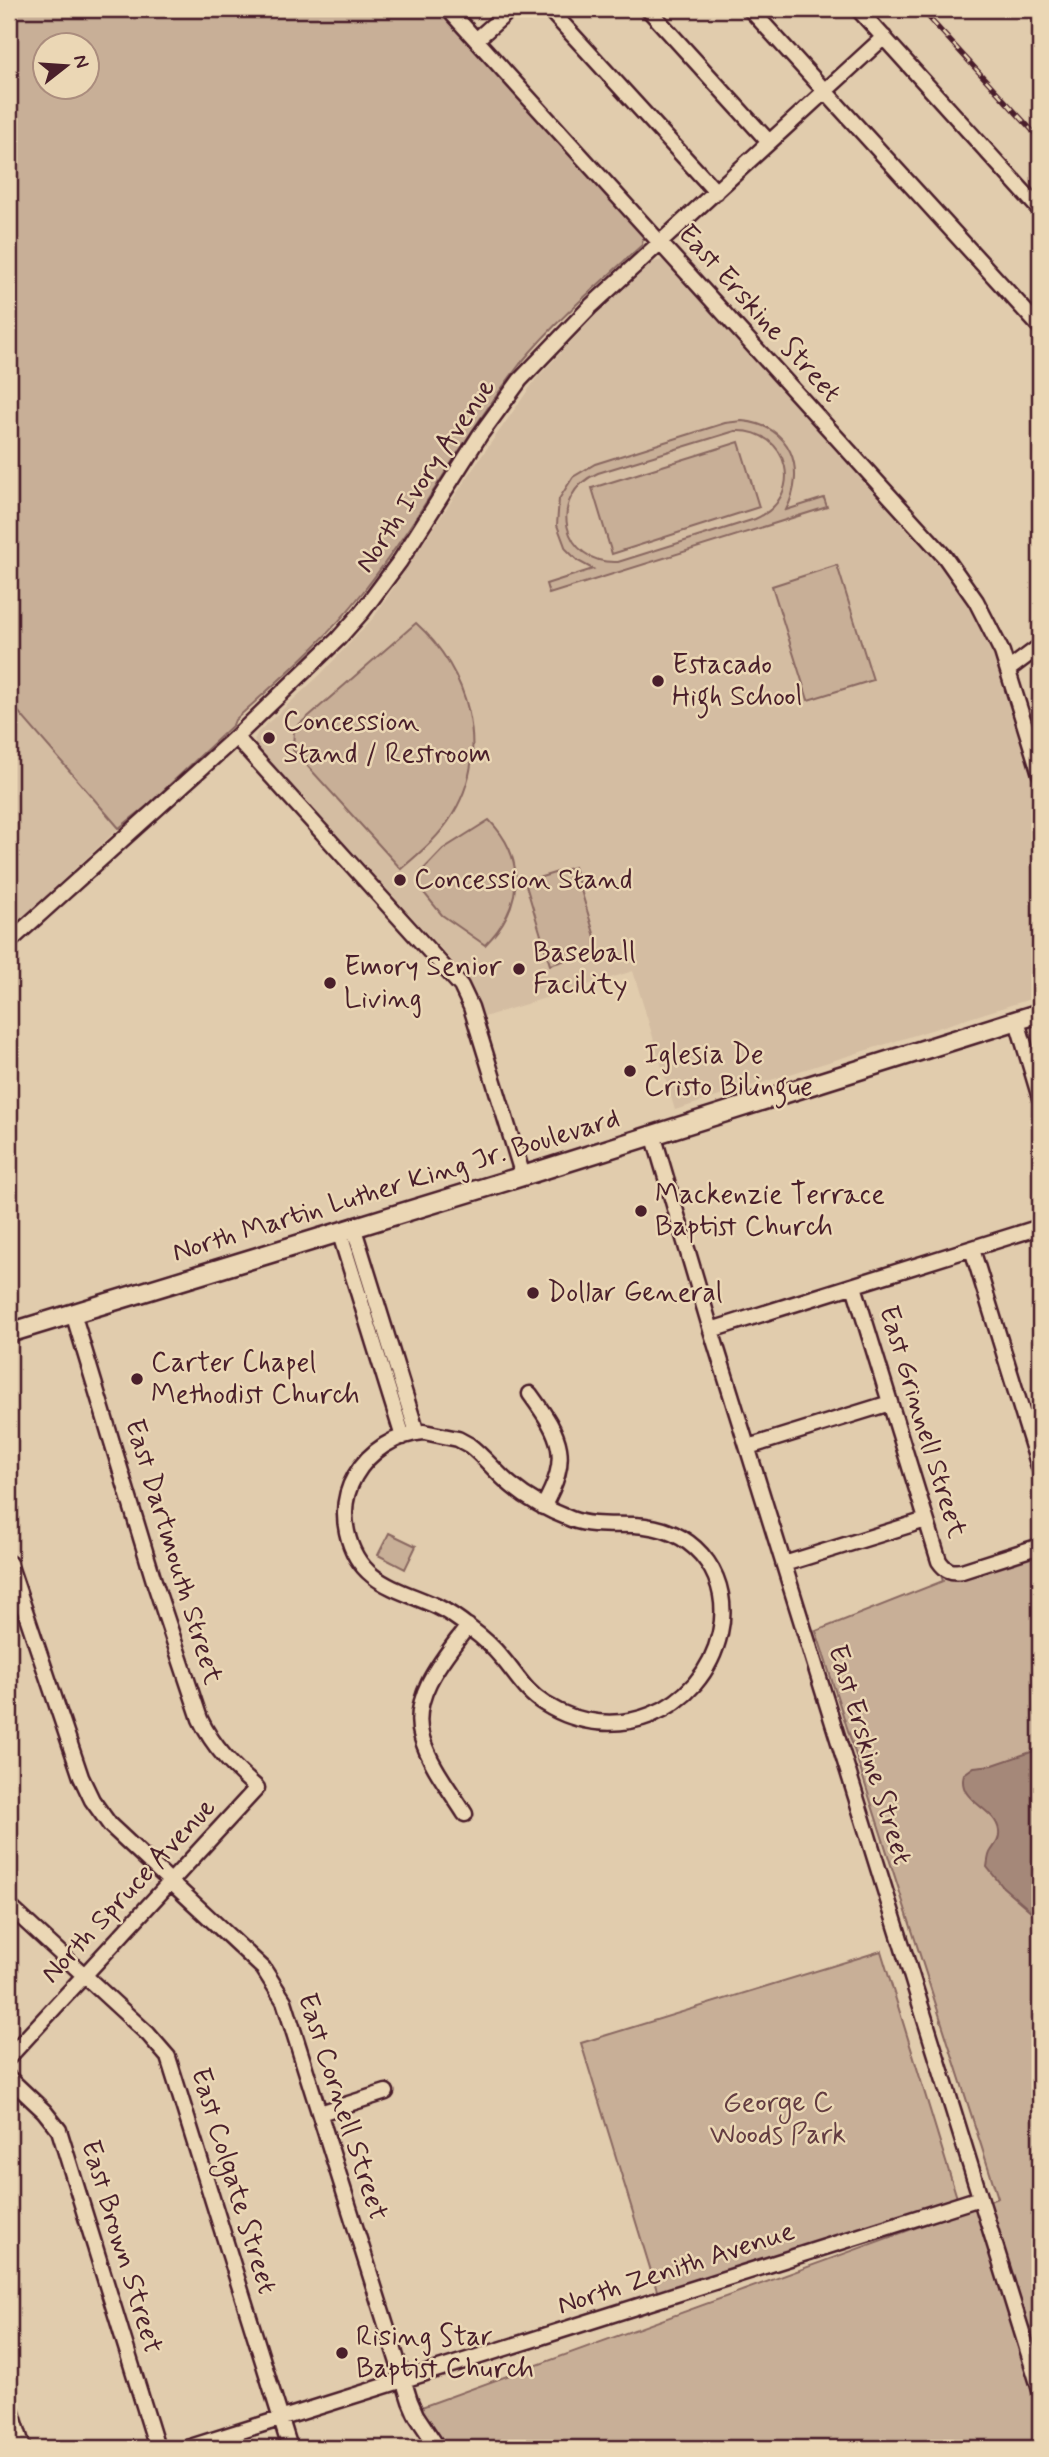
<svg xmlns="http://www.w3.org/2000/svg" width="1049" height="2457" font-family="Mynerve,sans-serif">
  <rect width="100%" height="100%" fill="#e1ccad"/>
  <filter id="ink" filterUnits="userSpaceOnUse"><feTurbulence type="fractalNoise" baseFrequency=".0143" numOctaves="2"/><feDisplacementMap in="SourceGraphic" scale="14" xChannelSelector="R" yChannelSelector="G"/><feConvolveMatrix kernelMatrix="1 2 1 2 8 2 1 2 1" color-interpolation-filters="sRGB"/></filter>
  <g filter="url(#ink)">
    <path fill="#d4bda2" d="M662,260l6,4 253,277 32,40 25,43 19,40 43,138v194l-365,114 -42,-139 -149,46 -10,-25 -19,-28 -198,-217 -3,-7 4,-8 62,-57 54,-58 109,-163 53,-75 64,-68 53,-49z
      M9,701l110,127 -110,102z"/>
    <path fill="#c8af97" stroke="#896761" stroke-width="2" fill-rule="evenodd" d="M9,9h429l208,229 -3,-1 -1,8c-42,38 -86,75 -122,119 -57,73 -100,156 -157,228 -37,48 -83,87 -128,128l-2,5 -86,81 -28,22 -110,-127zM46,46h42v42h-42z
      M742,421c49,4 65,48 44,89l38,-12 3,9 -278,87 -3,-10 47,-15 -15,-8 -12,-12 -9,-24 2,-26 14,-22 22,-13 130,-41zM735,431c55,-3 71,67 20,88l-137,43c-56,3 -72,-67 -20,-89z
      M739,442l20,65 -147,47 -20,-66z
      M837,565l36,115 -65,20 -36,-114z
      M416,623c52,47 76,126 37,191 -13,22 -32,38 -52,55l-108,-119 1,-21z
      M489,820c38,39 34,87 -4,125l-43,-30 -22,-27 1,-16 22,-23z
      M574,867l25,83 -49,15 -25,-83z
      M389,1533l27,13 -11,23 -27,-14z
      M1040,1541v907h-611l-24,-35 593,-215 -182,-567 127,-50 -3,-9z
      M881,1951l77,250 -300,93 -77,-251z"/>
    <path fill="#a58879" stroke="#815e5a" stroke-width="2" d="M1040,1749v170l-37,-32 -16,-20c1,-5 1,-12 4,-16 4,-6 9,-11 8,-20 -3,-24 -43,-29 -35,-57l10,-7 19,-2z"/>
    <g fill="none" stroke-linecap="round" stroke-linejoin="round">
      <defs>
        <path id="minor" d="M448,9l497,548 31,44 26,51 38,122
          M549,9l167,183
          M648,9l121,133
          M750,9l290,318
          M858,9l182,201
          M476,40l35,-31
          M1008,670l32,-24
          M236,737l225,249 10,21 52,169
          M9,942l227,-205 102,-98 24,-27 38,-51 80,-126 40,-55 71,-74 293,-269
          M1017,1021l23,77
          M653,1134l58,196 329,1060
          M353,1226l64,207
          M339,1231l64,206
          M972,1249l68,221
          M854,1286l85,275c6,9 12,12 23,10l78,-25
          M711,1330l329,-103
          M530,1394c32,44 41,63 13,113
          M424,1432l34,7 11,6c16,12 27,28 42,40 18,15 39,26 60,34 23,9 50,4 74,7 54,6 87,54 75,107 -18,80 -106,114 -175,71 -19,-11 -29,-30 -43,-46 -9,-11 -20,-21 -31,-29 -11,-9 -22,-17 -35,-23 -40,-18 -78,-23 -89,-74 -4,-19 -2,-39 8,-56 14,-25 41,-42 69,-44z
          M748,1447l142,-44
          M9,1563l72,214 11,23 18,25 153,143 21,33 126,400 6,14 22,33
          M784,1564l142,-44
          M465,1814c-15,-24 -35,-49 -43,-76 -13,-41 23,-82 46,-112
          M9,1906l139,128 20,23 122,391
          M9,2057l248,-269c-24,-21 -44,-41 -57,-69l-46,-138 -81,-268
          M9,2078l35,33 15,19 98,318
          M320,2113l66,-21
          M9,2403l14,45
          M187,2448c265,-82 528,-167 793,-250"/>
        <path id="major" d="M9,1333l514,-157 517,-163"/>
      </defs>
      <use href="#minor" stroke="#4a1f2b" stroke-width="19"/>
      <use href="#major" stroke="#4a1f2b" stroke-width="23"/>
      <use href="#minor" stroke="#ebd7b5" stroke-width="14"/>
      <use href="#major" stroke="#ebd7b5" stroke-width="18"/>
      <defs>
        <path id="rail" d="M921,9l119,130"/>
      </defs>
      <use href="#rail" stroke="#4a1f2b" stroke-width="5"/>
      <use href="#rail" stroke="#ebd7b5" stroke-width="2.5" stroke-dasharray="8" stroke-linecap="butt"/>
    </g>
  </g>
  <g fill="#4a1f2b" stroke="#ebd7b5" stroke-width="2.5">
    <circle cx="658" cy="681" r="7"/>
    <circle cx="269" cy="738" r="7"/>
    <circle cx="400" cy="880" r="7"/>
    <circle cx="519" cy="969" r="7"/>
    <circle cx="330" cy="983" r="7"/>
    <circle cx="630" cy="1071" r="7"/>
    <circle cx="641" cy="1211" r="7"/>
    <circle cx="533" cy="1293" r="7"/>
    <circle cx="137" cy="1379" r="7"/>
    <circle cx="342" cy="2353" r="7"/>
  </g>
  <g text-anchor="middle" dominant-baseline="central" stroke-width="5" stroke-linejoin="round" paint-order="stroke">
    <g font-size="28" fill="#4a1f2b" stroke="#ebd7b5">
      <text transform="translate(759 314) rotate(48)">East Erskine Street</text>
      <text transform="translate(426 476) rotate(-56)">North Ivory Avenue</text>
      <text transform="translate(396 1186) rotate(-17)">North Martin Luther King Jr. Boulevard</text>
      <text transform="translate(922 1422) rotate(73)">East Grinnell Street</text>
      <text transform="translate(173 1552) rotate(73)">East Dartmouth Street</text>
      <text transform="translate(869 1755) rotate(73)">East Erskine Street</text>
      <text transform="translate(129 1891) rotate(-47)">North Spruce Avenue</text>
      <text transform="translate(342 2107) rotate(72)">East Cornell Street</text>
      <text transform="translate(233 2181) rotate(73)">East Colgate Street</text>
      <text transform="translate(121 2247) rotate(73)">East Brown Street</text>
      <text transform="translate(676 2269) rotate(-18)">North Zenith Avenue</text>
    </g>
    <g font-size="28" fill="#4a1f2b" stroke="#ebd7b5" text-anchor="start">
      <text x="672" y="665">Estacado<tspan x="672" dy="32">High School</tspan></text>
      <text x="283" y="722">Concession<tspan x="283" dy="32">Stand / Restroom</tspan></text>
      <text x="414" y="880">Concession Stand</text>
      <text x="533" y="953">Baseball<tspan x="533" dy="32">Facility</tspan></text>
      <text x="344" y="967">Emory Senior<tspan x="344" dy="32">Living</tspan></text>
      <text x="644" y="1055">Iglesia De<tspan x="644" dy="32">Cristo Bilingue</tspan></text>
      <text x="655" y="1195">Mackenzie Terrace<tspan x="655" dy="32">Baptist Church</tspan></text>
      <text x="547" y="1293">Dollar General</text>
      <text x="151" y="1363">Carter Chapel<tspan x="151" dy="32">Methodist Church</tspan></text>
      <text x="356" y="2337">Rising Star<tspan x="356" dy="32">Baptist Church</tspan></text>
    </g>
    <g font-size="28" fill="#633c41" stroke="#ebd7b5">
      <text x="778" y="2103">George C<tspan x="778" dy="32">Woods Park</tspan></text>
    </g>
  </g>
  <rect width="1049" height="2457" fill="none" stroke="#ebd7b5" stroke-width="35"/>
  <rect x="18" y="18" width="1014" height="2422" fill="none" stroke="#4a1f2b" stroke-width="2.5" filter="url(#ink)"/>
  <g transform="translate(66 66) rotate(73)"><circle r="33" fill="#ebd7b5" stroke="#ab8d7e" stroke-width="2"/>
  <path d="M0-5L12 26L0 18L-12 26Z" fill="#4a1f2b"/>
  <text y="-10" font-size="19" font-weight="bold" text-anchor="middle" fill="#4a1f2b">N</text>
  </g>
</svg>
